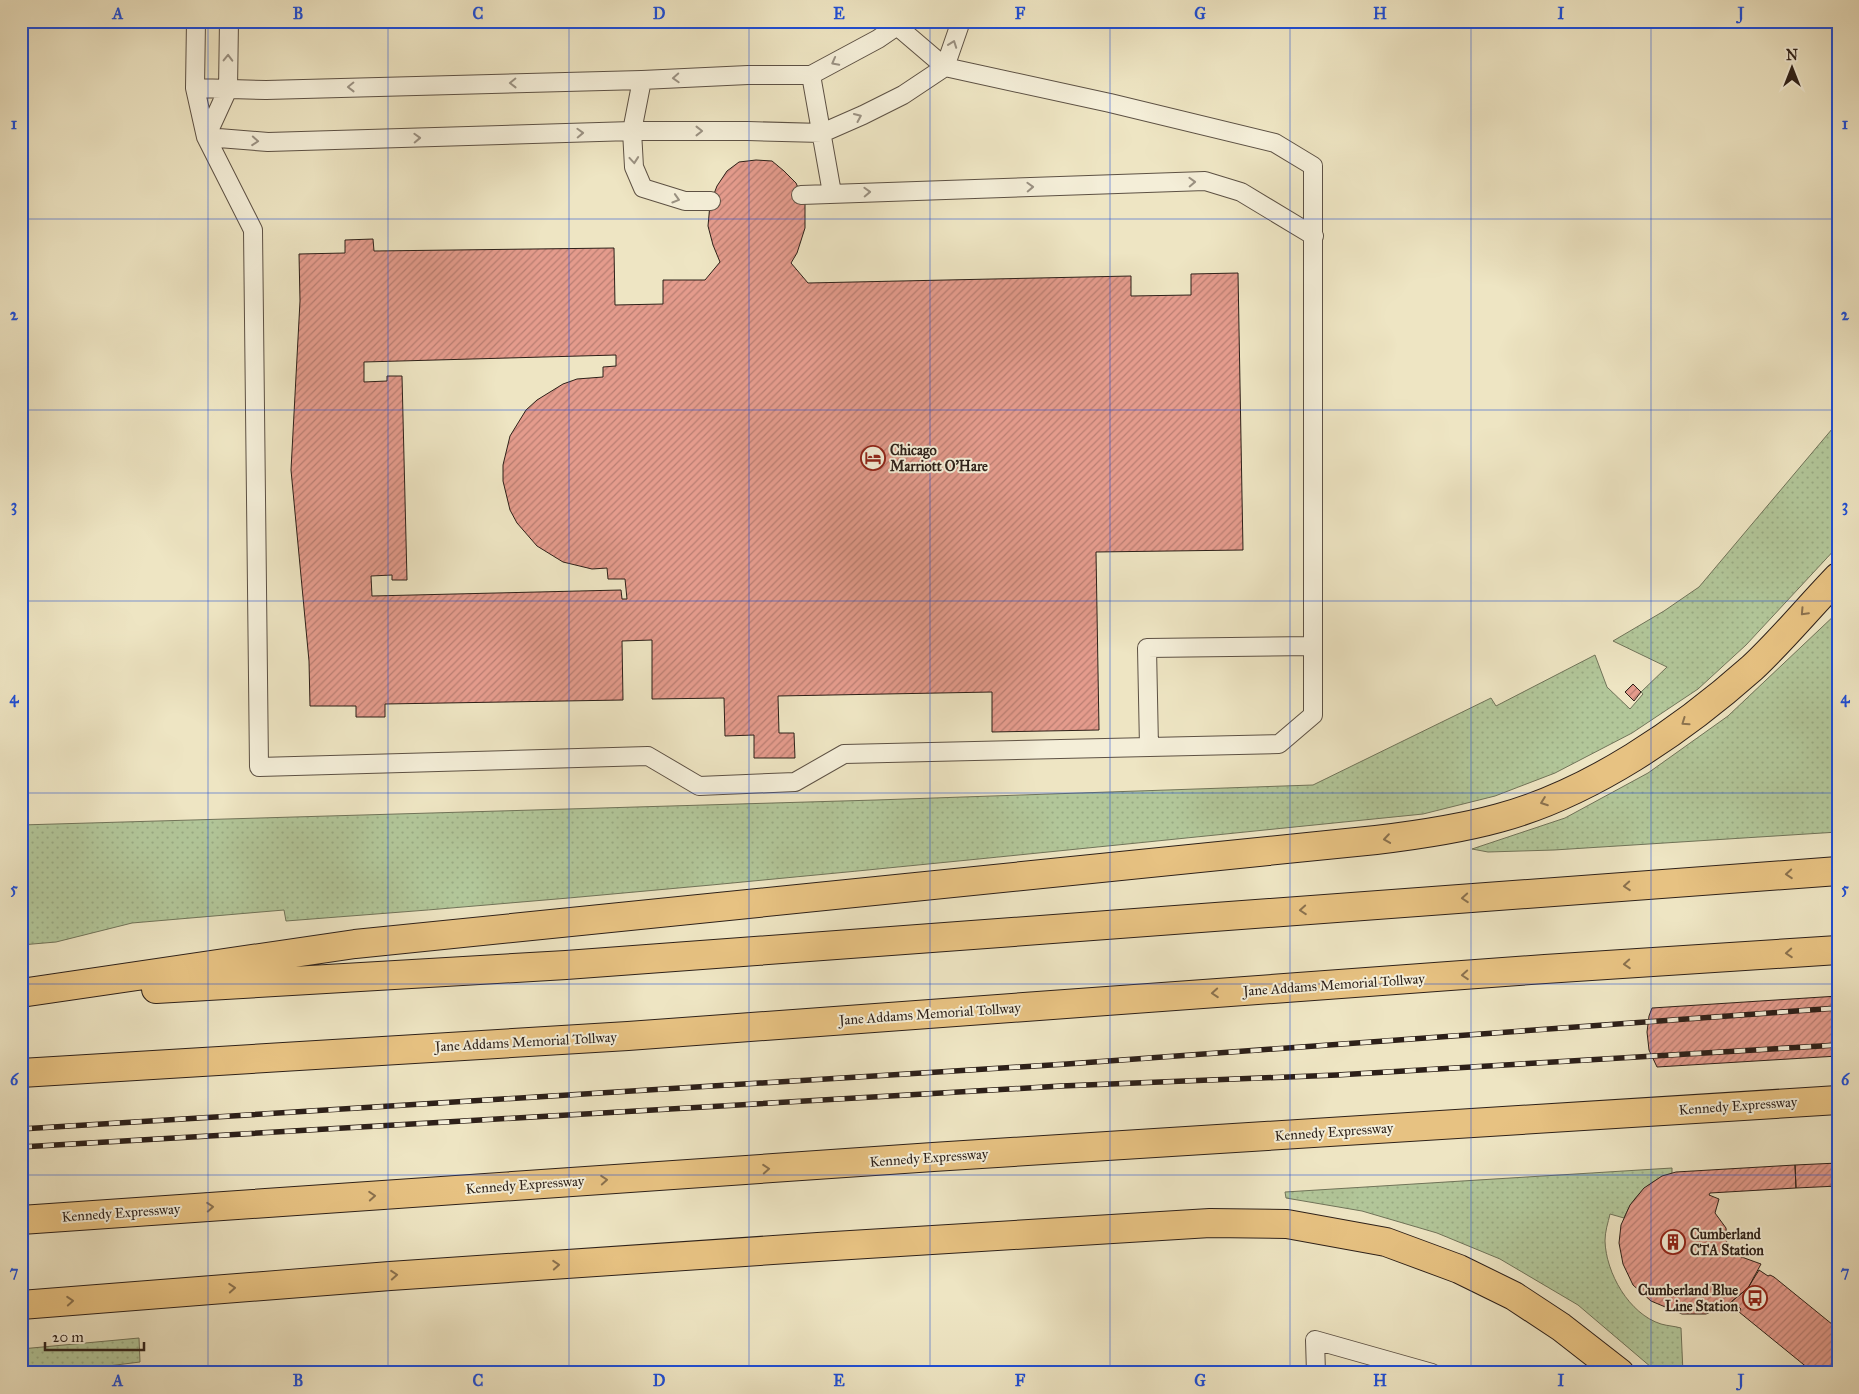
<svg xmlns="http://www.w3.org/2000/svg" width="1859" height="1394" font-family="'IM FELL Great Primer',serif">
  <defs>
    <pattern id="grass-dots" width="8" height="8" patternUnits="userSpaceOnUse" patternTransform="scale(1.25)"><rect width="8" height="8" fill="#b2c699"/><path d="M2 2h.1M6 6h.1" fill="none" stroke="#99aa83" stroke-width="1.8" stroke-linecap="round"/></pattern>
    <pattern id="building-hatch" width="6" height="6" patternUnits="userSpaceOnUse" patternTransform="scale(1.25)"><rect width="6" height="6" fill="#e49b8c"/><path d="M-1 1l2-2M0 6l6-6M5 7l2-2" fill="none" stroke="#b97e72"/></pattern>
  </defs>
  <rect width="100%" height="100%" fill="#eee5c3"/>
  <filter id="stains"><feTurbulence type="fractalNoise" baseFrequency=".004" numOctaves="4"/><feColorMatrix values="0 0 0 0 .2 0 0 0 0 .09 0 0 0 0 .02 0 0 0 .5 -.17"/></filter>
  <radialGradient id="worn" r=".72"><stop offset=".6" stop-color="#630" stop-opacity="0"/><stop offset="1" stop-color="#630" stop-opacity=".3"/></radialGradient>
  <path fill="url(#grass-dots)" stroke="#707359" d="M1838,422v124l-92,99 -48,44 -66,44 -77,40 -60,23 -72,18c-379,38 -757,79 -1137,107l-2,-11 -152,13 -76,19 -35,3v-120l855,-25 437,-15 178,-87 5,8 99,-51 12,32 23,22 13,-15 -2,-2 26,-25 -54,-26 51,-30 35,-24z
    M1838,612v220l-284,18 -66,2 -16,-3 93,-31 83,-45 80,-57z
    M1672,1168v6c-23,6 -39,22 -48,44l-14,-4c-2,9 -5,17 -5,27 1,32 24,73 56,83 7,2 13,2 20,4l2,45h-25l-80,-68 -78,-46 -63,-26 -75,-22 -76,-13 -1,-6z
    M139,1338l1,24 -88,11h-31v-24z"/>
  <path fill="url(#building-hatch)" stroke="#2d2019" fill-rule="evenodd" d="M756,160l16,1 12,10 12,12 9,20v25l-8,25 -6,10 17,20 323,-7v20l60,-1v-21l47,-1 5,277 -147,2 3,178 -107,2v-40l-214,4 1,37h15l1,25h-41v-23l-29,1 -1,-38 -72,1v-59l-30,1 1,59 -238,4v13h-29v-11h-46l-1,-45 -18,-191 9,-169 -1,-47 46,-1v-13l28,-1 1,12 240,-3 1,57 48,-1v-24h42l15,-18 -7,-17 -5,-19 2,-22 7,-18 10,-15 12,-9zM616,355v11l-13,1v10l-26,2 -14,5 -26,16 -11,10 -16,26 -7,29v16l7,29 7,13 20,23 26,16 29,7 15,-1 1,11h17l2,20h-5l-1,-9 -249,6 -1,-20 21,-1v5h15l-5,-204h-15v5l-23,1v-20z
    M1633,684l8,8 -7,9 -9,-9z
    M1838,996v60l-181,11 -8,-17 -2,-18 2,-16 3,-8z
    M1838,1163v23l-42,2 -1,-23z
    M1795,1165l1,23 -86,5 -1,2 10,4 -4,14 11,15 1,12 -2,11 36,13 -13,24 -18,15 -24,11h-24l-31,-13 -18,-16 -10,-21 -4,-21 2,-18 9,-20 14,-17 18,-12 14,-4z
    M1759,1270l9,6 2,-1 4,2 64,52v44h-24l-75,-61 2,-3 -9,-8 16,-13z"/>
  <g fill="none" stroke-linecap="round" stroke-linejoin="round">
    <defs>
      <path id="lane" d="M196,21l-1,67 11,49 47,93 6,537 389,-11 51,30 96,-4 49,-28 435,-10 34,-29v-549l-38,-23 -165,-40 -165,-36 -48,-41
        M811,75l21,118
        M642,80l-10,51 2,36 9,21 42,13h26
        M195,88l71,2 376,-10 106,-5h63l67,-36 19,-13 2,-5
        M206,137l62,5 364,-11h116l74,2 41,-18 40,-20 42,-28 16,-46
        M206,137l22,-48 1,-68
        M801,195l404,-14 36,11 73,44
        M1149,747l-2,-99 165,-2
        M1316,1373l-1,-33 117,33"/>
      <path id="highway" d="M156,989l410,-24 1272,-94
        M21,993l334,-49 1021,-104c42,-5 83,-11 123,-22 92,-25 182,-87 253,-150 29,-27 58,-62 86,-91
        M21,1073l607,-37 917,-67 293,-19
        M21,1220l912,-63 905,-57
        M21,1305l369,-29 428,-29 392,-24 77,1 99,18 73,27 55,27 47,31 59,46"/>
    </defs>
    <use href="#lane" stroke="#5d5144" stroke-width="20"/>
    <use href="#highway" stroke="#2d2019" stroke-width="30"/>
    <use href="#lane" stroke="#f4eed8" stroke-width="18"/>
    <use href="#highway" stroke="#e7c282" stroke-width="28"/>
    <defs>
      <path id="rail" d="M21,1129l1046,-65 771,-56
        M21,1147l1040,-61 276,-11 501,-30"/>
    </defs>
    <use href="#rail" stroke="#2d2019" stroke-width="5.5"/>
    <use href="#rail" stroke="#f4eed8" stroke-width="4" stroke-dasharray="11" stroke-linecap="butt"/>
  </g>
  <defs><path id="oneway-chevron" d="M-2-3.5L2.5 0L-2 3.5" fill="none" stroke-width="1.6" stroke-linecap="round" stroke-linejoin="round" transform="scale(1.25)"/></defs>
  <g stroke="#9a9182">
    <use href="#oneway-chevron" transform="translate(953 44) rotate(-70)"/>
    <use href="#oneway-chevron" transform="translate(228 58) rotate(-89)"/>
    <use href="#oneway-chevron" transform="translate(835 62) rotate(152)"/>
    <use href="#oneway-chevron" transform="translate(676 78) rotate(177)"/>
    <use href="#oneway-chevron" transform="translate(513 83) rotate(179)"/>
    <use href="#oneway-chevron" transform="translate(351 87) rotate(179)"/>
    <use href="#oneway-chevron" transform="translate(858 117) rotate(-24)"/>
    <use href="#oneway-chevron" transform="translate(699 131)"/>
    <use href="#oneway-chevron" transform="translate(580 133) rotate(-2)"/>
    <use href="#oneway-chevron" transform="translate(417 138) rotate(-2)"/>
    <use href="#oneway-chevron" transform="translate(255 141) rotate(4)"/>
    <use href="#oneway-chevron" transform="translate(634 160) rotate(85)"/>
    <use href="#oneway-chevron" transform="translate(1192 182) rotate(-2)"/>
    <use href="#oneway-chevron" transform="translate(1030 187) rotate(-2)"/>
    <use href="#oneway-chevron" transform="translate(867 192) rotate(-2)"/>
    <use href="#oneway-chevron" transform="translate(676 199) rotate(17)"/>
  </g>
  <g stroke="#8a714e">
    <use href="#oneway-chevron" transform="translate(1804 612) rotate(133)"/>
    <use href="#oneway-chevron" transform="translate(1685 722) rotate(145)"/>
    <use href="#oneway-chevron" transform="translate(1544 802) rotate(160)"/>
    <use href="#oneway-chevron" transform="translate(1387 839) rotate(172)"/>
    <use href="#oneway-chevron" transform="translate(1789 874) rotate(176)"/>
    <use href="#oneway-chevron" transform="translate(1627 886) rotate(176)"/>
    <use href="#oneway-chevron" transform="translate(1465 898) rotate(176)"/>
    <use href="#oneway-chevron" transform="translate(1303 910) rotate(176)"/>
    <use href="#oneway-chevron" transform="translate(1789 953) rotate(176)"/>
    <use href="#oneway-chevron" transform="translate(1627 964) rotate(176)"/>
    <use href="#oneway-chevron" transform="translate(1465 975) rotate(176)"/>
    <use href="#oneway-chevron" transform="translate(1215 993) rotate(176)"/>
    <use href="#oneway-chevron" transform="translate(766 1169) rotate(-4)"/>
    <use href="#oneway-chevron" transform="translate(604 1180) rotate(-4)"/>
    <use href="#oneway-chevron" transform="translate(372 1196) rotate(-4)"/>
    <use href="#oneway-chevron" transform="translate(210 1207) rotate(-4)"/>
    <use href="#oneway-chevron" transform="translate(556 1265) rotate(-4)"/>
    <use href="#oneway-chevron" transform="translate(394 1275) rotate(-4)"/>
    <use href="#oneway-chevron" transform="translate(232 1288) rotate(-4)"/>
    <use href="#oneway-chevron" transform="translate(70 1301) rotate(-4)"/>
  </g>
  <path fill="none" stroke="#1d4ed8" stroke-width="1" stroke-opacity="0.55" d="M208,21v1352M388,21v1352M569,21v1352M749,21v1352M930,21v1352M1110,21v1352M1290,21v1352M1471,21v1352M1651,21v1352M21,219h1817M21,410h1817M21,601h1817M21,793h1817M21,984h1817M21,1175h1817"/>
  <defs>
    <symbol id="hotel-ring" viewBox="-11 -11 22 22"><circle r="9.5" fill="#f4eed8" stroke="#8f2418" stroke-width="1.5"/><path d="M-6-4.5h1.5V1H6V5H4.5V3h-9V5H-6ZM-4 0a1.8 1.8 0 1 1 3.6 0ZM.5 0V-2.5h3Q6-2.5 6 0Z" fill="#8f2418"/></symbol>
    <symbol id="building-ring" viewBox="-11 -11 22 22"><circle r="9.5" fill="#f4eed8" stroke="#8f2418" stroke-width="1.5"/><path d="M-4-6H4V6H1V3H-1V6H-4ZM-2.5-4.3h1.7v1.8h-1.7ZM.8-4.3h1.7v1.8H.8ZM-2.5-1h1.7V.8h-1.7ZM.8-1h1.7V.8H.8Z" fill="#8f2418"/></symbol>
    <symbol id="bus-ring" viewBox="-11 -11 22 22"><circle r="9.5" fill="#f4eed8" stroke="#8f2418" stroke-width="1.5"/><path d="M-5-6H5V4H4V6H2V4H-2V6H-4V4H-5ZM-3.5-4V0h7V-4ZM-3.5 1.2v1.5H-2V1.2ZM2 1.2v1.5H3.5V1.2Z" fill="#8f2418"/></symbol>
  </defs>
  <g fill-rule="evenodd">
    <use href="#hotel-ring" x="859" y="444" width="28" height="28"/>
    <use href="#building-ring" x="1659" y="1228" width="28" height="28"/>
    <use href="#bus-ring" x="1741" y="1284" width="28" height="28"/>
  </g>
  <g text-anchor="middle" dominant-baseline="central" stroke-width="4" stroke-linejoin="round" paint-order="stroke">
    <g font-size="14" font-weight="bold" fill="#2d2019" stroke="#f4eed8" text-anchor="start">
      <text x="890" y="450">Chicago<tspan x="890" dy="16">Marriott O'Hare</tspan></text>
      <text x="1690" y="1234">Cumberland<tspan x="1690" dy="16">CTA Station</tspan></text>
      <text x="1738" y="1290" text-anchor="end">Cumberland Blue<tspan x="1738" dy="16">Line Station</tspan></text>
    </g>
    <g font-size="14" fill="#2d2019" stroke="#f4eed8">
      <text transform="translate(1334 985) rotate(-4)">Jane Addams Memorial Tollway</text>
      <text transform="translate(930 1014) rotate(-4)">Jane Addams Memorial Tollway</text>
      <text transform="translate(526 1042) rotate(-3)">Jane Addams Memorial Tollway</text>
      <text transform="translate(1738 1106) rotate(-4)">Kennedy Expressway</text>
      <text transform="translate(1334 1132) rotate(-4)">Kennedy Expressway</text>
      <text transform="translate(929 1158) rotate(-4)">Kennedy Expressway</text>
      <text transform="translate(525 1185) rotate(-4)">Kennedy Expressway</text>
      <text transform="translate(121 1213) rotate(-4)">Kennedy Expressway</text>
    </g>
  </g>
  <rect width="1859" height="1394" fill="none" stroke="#eee5c3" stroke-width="55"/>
  <g transform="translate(1792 68)" stroke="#f4eed8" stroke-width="4" paint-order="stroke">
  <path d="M0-4L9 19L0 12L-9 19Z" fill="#2d2019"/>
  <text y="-8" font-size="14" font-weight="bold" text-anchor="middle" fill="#2d2019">N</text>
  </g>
  <path d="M45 1342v8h99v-8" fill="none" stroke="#2d2019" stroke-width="2.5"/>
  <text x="52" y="1342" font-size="15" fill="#2d2019" stroke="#f4eed8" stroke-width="4" paint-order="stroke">20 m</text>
  <rect x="28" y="28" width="1804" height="1338" fill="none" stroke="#1d4ed8" stroke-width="2"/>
  <g font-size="16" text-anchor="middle" font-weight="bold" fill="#1d4ed8">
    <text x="118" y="19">A</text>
    <text x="298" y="19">B</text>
    <text x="478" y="19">C</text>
    <text x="659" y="19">D</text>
    <text x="839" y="19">E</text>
    <text x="1020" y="19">F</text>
    <text x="1200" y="19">G</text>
    <text x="1380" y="19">H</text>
    <text x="1561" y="19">I</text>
    <text x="1741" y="19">J</text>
    <text x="14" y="129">1</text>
    <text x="1845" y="129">1</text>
    <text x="14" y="320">2</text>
    <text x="1845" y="320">2</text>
    <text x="14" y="511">3</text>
    <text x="1845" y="511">3</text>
    <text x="14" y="703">4</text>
    <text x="1845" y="703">4</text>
    <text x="14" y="894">5</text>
    <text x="1845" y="894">5</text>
    <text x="14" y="1085">6</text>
    <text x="1845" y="1085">6</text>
    <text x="14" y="1277">7</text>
    <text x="1845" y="1277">7</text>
    <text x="118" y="1386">A</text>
    <text x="298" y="1386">B</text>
    <text x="478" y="1386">C</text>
    <text x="659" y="1386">D</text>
    <text x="839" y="1386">E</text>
    <text x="1020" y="1386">F</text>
    <text x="1200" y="1386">G</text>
    <text x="1380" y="1386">H</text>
    <text x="1561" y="1386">I</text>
    <text x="1741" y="1386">J</text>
  </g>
  <rect width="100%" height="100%" filter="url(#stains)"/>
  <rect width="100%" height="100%" fill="url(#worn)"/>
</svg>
